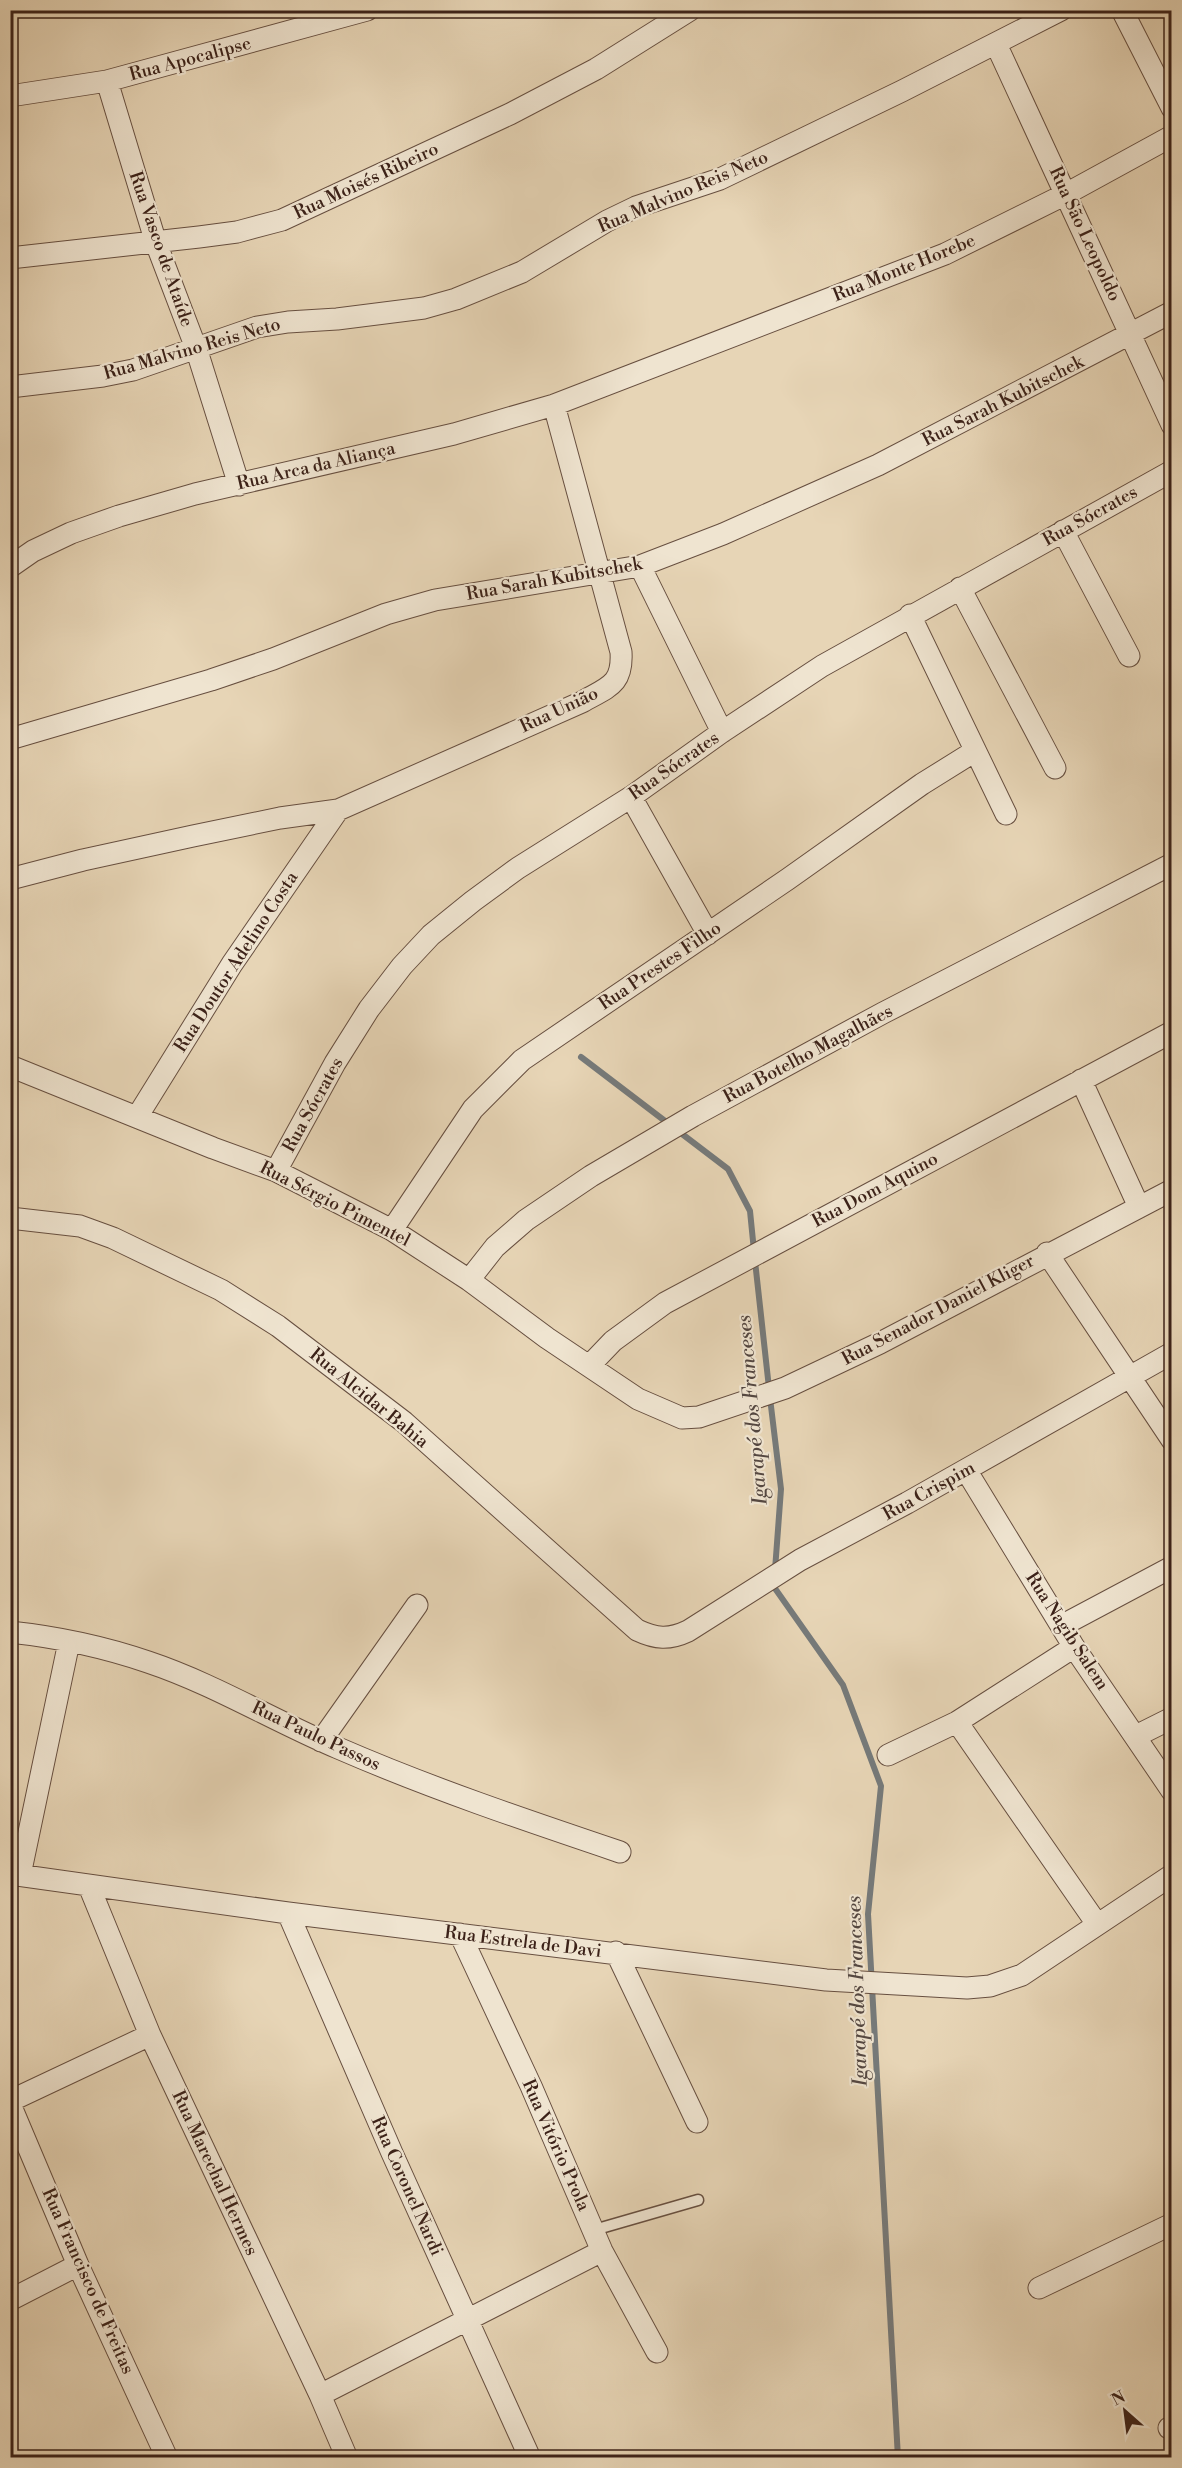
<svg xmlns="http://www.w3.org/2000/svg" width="1182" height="2468" font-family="'Libre Bodoni',serif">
  <rect width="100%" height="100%" fill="#e7d5b6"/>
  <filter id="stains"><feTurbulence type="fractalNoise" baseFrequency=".00333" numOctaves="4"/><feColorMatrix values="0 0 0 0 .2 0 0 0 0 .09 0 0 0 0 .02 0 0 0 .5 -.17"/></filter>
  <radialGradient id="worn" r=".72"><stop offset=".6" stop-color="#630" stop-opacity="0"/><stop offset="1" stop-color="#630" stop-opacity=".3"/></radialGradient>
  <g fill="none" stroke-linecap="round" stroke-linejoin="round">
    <path stroke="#767a7a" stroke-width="6" d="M581,1057l147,112 22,42 4,40
      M755,1261l14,127
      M770,1398l11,91 -6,81
      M775,1580l-1,7 69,98 38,101 -13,128 30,544"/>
    <defs>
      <path id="service" d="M594,2230l104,-30"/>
      <path id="minor" d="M1122,10l50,98
        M996,44l176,381
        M107,81l49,162 40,105 43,137
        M10,96l97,-15 260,-71
        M10,258l189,-21 38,-5 45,-12 228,-106 86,-45 94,-59
        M10,387l93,-11 30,-6 124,-43 31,-5 49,-3 87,-11 32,-9 66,-27 85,-51 29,-14 84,-28 182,-88 159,-81
        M1063,531l66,125
        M640,566l82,166
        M10,567l23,-16 38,-18 48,-17 76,-22 259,-60 100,-29 391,-151 121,-60 106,-58
        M960,588l95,180
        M910,615l96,199
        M10,739l201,-59 62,-21 113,-45 49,-14 205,-34 83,-32 155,-69 294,-153
        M631,797l77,137
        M10,879l73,-19 110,-24 87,-18 58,-8 244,-108c26,-15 41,-17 39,-50l-67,-247
        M10,1066l203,82 63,23 116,59 77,50 78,58 91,61 44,19 17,-1 86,-29 95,-45 292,-153
        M1081,1080l58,127
        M137,1117l95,-153 106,-154
        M276,1171l59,-108 34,-54 33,-43 29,-31 42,-34 45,-33 113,-71 91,-65 100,-66 350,-195
        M10,1218l70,8 33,12 108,52 57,36 126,96 233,208c19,9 32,10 51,1l112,-71 107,-57 265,-150
        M392,1230l81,-121 49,-49 266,-181 134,-95 53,-33
        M1047,1253l125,187
        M469,1280l26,-33 31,-27 65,-44 102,-60 190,-103 289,-149
        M590,1365l23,-24 52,-38 507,-271
        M966,1470l108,177 98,144
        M1063,1625l109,-58
        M10,1632c47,5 94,15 138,30 66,22 126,59 190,86 92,40 187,72 282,104
        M957,1722l140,202
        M1136,1736l36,-18
        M321,1741l96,-136
        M888,1755l69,-33 117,-75
        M10,1874l278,39 538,67 141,8 23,-2 32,-11 150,-100
        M20,1875l49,-233
        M89,1886l61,149 170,360 27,63
        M288,1913l104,240 138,305
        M460,1934l71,152 71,165 55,101
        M616,1952l81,170
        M10,2101l140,-66
        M10,2104l68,161 89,193
        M1039,2288l133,-64
        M10,2300l68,-35
        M320,2395l282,-144
        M1169,2428l3,-1"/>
    </defs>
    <use href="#service" stroke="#674f40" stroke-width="13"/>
    <use href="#minor" stroke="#674f40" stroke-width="23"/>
    <use href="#service" stroke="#efe4d0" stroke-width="10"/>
    <use href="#minor" stroke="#efe4d0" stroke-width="21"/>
  </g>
  <g text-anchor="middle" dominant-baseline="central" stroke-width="4.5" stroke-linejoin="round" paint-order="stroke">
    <g font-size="18" fill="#3c2219" stroke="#efe4d0">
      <text transform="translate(190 59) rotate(-15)">Rua Apocalipse</text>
      <text transform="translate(366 181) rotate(-25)">Rua Moisés Ribeiro</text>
      <text transform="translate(683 192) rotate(-23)">Rua Malvino Reis Neto</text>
      <text transform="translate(1085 234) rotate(65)">Rua São Leopoldo</text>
      <text transform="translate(161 249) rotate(71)">Rua Vasco de Ataíde</text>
      <text transform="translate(904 268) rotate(-22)">Rua Monte Horebe</text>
      <text transform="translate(192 349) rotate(-16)">Rua Malvino Reis Neto</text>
      <text transform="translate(1003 401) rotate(-27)">Rua Sarah Kubitschek</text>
      <text transform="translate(316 466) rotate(-13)">Rua Arca da Aliança</text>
      <text transform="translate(1090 516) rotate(-29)">Rua Sócrates</text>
      <text transform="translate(554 579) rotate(-10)">Rua Sarah Kubitschek</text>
      <text transform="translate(559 710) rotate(-25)">Rua União</text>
      <text transform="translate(674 766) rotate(-35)">Rua Sócrates</text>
      <text transform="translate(236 962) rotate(-57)">Rua Doutor Adelino Costa</text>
      <text transform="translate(660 966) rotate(-34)">Rua Prestes Filho</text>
      <text transform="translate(808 1054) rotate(-28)">Rua Botelho Magalhães</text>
      <text transform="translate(313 1105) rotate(-61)">Rua Sócrates</text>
      <text transform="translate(875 1190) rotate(-28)">Rua Dom Aquino</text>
      <text transform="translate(335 1204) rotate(27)">Rua Sérgio Pimentel</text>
      <text transform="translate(938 1310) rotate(-28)">Rua Senador Daniel Kliger</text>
      <text transform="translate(369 1398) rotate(39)">Rua Alcidar Bahia</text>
      <text transform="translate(929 1491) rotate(-29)">Rua Crispim</text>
      <text transform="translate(1067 1631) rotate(57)">Rua Nagib Salem</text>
      <text transform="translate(316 1736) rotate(25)">Rua Paulo Passos</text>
      <text transform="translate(523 1942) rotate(7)">Rua Estrela de Davi</text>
      <text transform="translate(556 2145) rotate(66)">Rua Vitório Prola</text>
      <text transform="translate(215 2173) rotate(65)">Rua Marechal Hermes</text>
      <text transform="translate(407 2186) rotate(66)">Rua Coronel Nardi</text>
      <text transform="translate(88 2281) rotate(66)">Rua Francisco de Freitas</text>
    </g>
    <g font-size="20" font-style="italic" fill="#544741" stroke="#efe4d0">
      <text transform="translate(753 1410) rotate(-95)">Igarapé dos Franceses</text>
      <text transform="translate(858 1991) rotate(-92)">Igarapé dos Franceses</text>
    </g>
  </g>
  <rect width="1182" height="2468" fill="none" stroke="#e7d5b6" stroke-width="36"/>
  <rect x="12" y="12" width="1158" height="2444" fill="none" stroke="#3c2219" stroke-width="3"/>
  <rect x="18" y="18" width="1146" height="2432" fill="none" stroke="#3c2219" stroke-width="1.5"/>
  <g transform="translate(1125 2411) rotate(332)" stroke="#efe4d0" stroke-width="4.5" paint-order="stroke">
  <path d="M0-4.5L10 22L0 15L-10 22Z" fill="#3c2219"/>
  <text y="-9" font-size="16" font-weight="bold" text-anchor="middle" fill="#3c2219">N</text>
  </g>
  <rect width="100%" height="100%" filter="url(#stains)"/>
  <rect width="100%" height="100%" fill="url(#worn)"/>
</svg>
